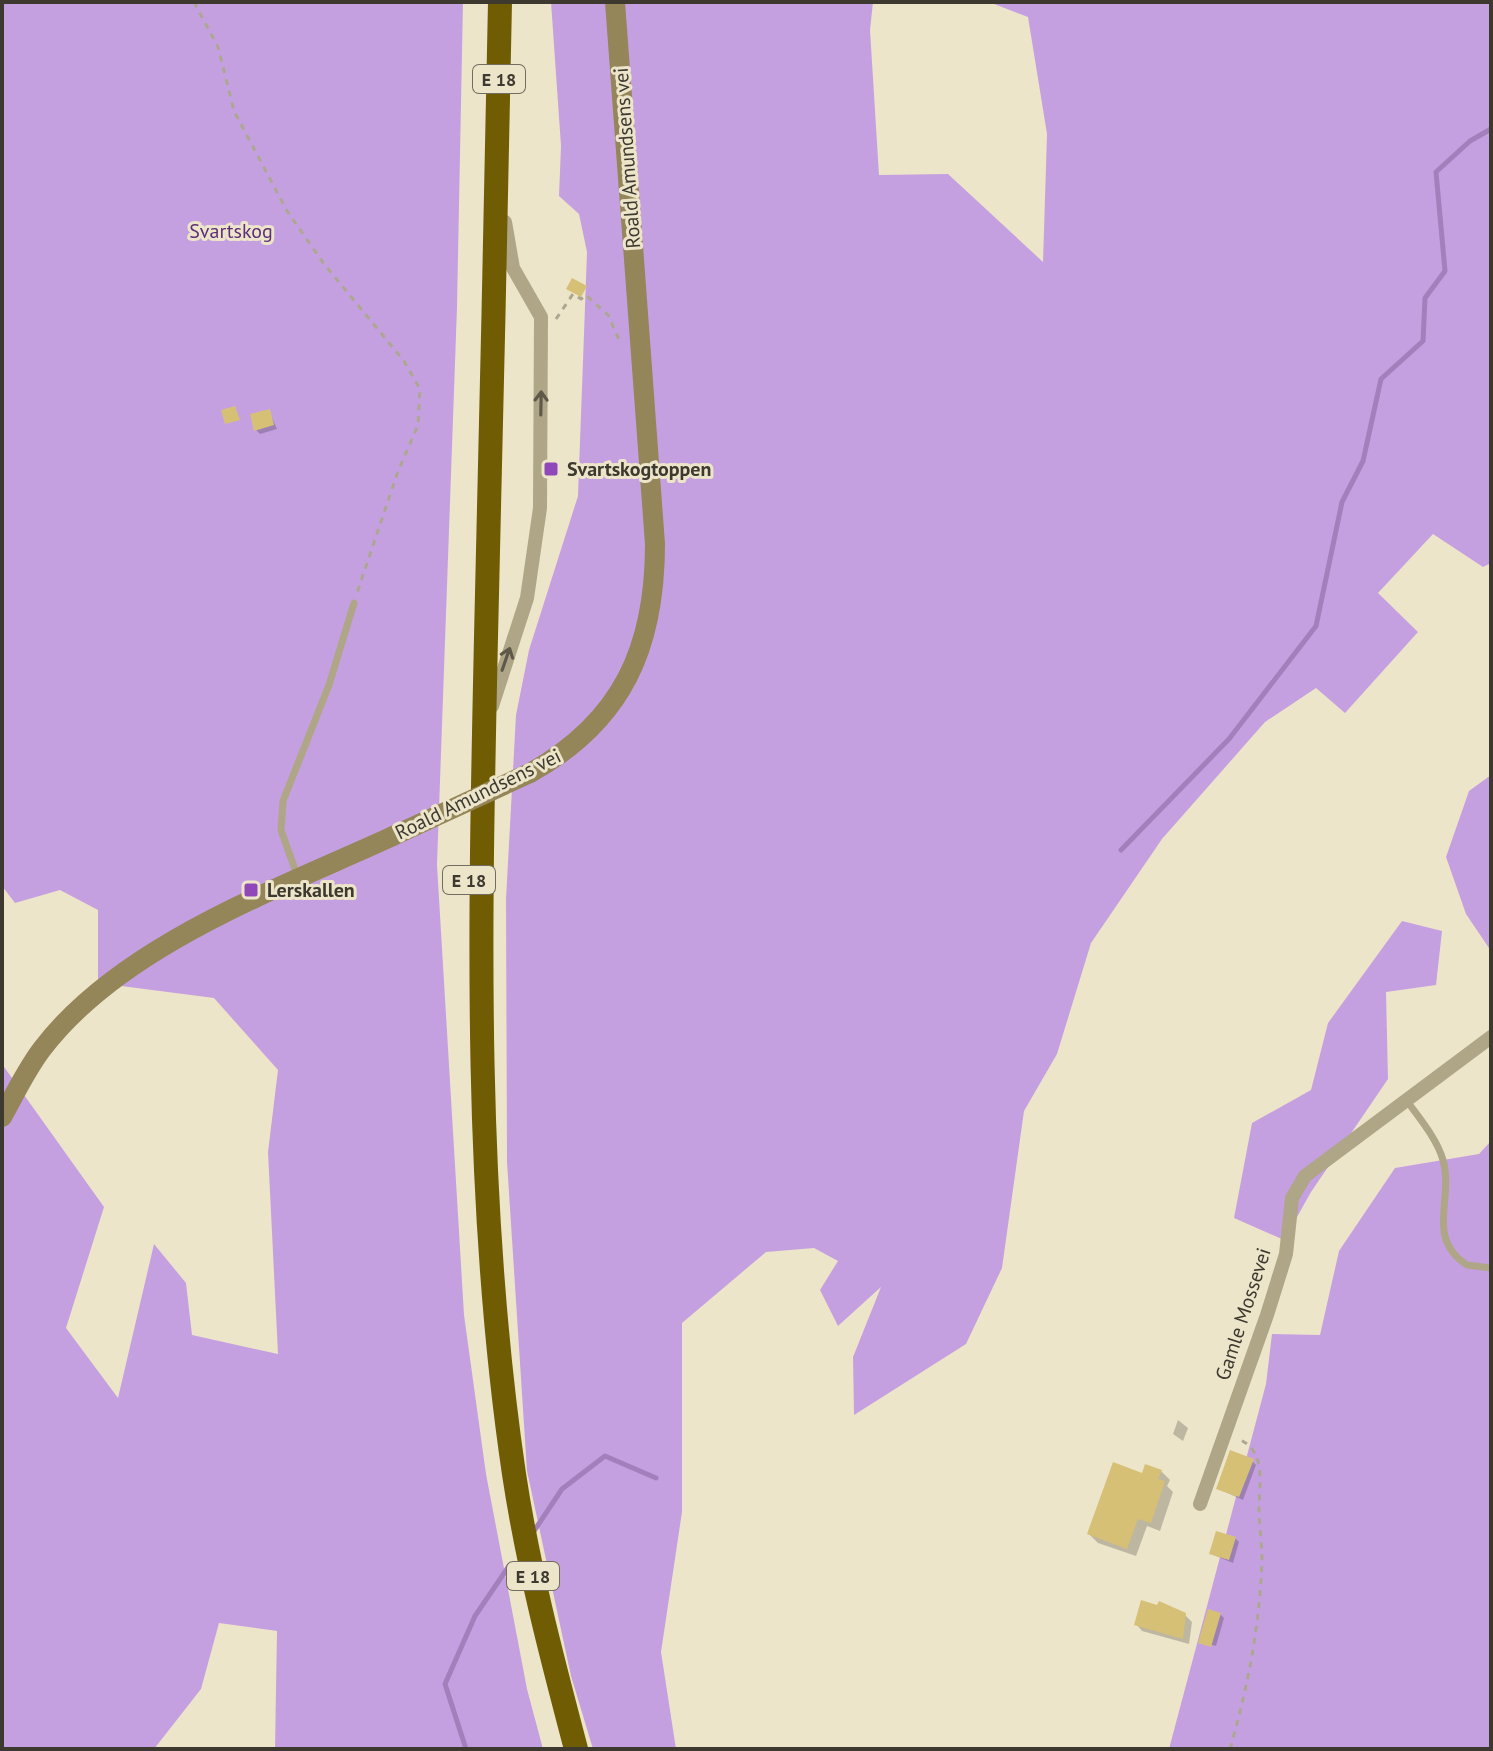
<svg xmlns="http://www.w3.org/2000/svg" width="1493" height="1751" font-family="'PT Sans',sans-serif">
  <rect width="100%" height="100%" fill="#ede5ca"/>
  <path fill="#c5a0e0" d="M2,2h461l-6,305 -20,558 27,450 22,159 41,215 16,60h-268l2,-118 -58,-8 -18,66 -47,60h-152v-685l102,143 -38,121 52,70 36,-154 32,39 6,52 86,19 -10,-202 10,-82 -64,-72 -116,-15v-73l-38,-20 -45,13 -13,-17z
    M551,2h322l-3,28 9,145 69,-1 95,88 4,-128 -19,-117 -39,-15h502v561l-8,4 -50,-33 -55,59 40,39 -73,81 -29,-25 -51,34 -103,117 -71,104 -34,111 -33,57 -22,157 -36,76 -112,71 -1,-58 28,-70 -43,39 -18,-36 18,-29 -24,-13 -48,4 -84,71v189l-21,140 15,97h-83l-22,-73 -44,-205 -20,-309 -1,-263 10,-184 13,-65 49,-154 9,-244 -8,-38 -20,-18 2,-50z
    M1491,775v176l-25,-37 -20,-57 23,-66z
    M1402,921l40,10 -6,54 -50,7 2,87 -77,113 -27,48 -50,-22 18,-95 59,-33 17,-67z
    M1491,1141v608h-322l97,-365 6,-50 48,1 19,-84 56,-83 84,-14z"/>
  <path fill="#0003" d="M269,411l8,18 -17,5 -4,-4z
    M1178,1420l10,8 -5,13 -10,-7z
    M1252,1461l4,4 -13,35 -25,-11z
    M1161,1471l9,9 -3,6 6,6 -13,39 -13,-5 -11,30 -38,-13 -9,-9 54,-59z
    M1235,1538l4,4 -6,21 -22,-9z
    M1220,1614l4,4 -8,28 -14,-4z
    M1185,1615l7,7 -3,22 -47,-13 -6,-7z"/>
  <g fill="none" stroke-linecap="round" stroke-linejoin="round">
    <path stroke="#a37fbc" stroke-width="5" d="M1121,850l108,-111 87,-113 26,-124 21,-41 18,-82 42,-38 2,-43 20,-27 -9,-99 34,-31 21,-12
      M534,1531l28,-42 43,-33 51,22
      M466,1749l-21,-65 30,-68 34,-50"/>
  </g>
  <path fill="#d6c076" d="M572,278l15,8 -6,11 -15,-8z
    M235,406l5,14 -15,4 -4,-14z
    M270,409l4,16 -20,6 -4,-17z
    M1230,1450l24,9 -15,38 -23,-8z
    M1113,1462l29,11 3,-9 17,6 -4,9 7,2 -14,42 -13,-4 -11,30 -40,-15z
    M1216,1531l20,6 -7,23 -20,-6z
    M1141,1600l16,5 2,-4 27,12 -3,26 -49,-14z
    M1208,1609l13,4 -10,34 -13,-4z"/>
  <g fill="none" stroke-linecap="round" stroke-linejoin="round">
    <path stroke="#ada792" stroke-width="3" stroke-dasharray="6 6" stroke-linecap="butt" d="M194,2l24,45 16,64 53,100 37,53 80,97 16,28 -2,36 -21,49 -40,119
      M556,319l17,-25 8,5 5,-4 22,20 13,29
      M1230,1749c18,-62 30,-125 32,-190 0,-16 -3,-33 -3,-49 0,-26 8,-60 -21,-71"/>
    <path stroke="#afa587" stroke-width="7" d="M298,878l-17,-48 2,-29 46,-116 25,-82
      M1407,1101c13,18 30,38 36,59 11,39 -18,78 24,105l24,3"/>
    <path stroke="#afa587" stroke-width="14" d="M492,706l35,-108 13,-90 1,-191 -28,-49 -8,-46
      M1200,1504l67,-189 19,-61 6,-56 13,-22 186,-139"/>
    <path stroke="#948658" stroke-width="20" d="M530,773c93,-52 125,-126 125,-229l-40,-542
      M2,1117c13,-23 24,-47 40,-68 79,-104 236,-160 351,-213"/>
    <path stroke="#705c03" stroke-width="24" d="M500,2c-4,212 -9,423 -14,635 -6,280 -13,559 28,837 14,93 38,184 62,275"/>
    <path stroke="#948658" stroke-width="20" d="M393,836l137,-63"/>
  </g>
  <defs><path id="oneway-shaft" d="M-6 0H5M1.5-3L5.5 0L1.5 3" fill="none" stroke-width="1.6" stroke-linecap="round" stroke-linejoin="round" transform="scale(2)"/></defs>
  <g stroke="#5f5949">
    <use href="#oneway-shaft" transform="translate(541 403) rotate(-89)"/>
    <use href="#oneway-shaft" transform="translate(506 659) rotate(-71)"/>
  </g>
  <g fill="#8f47b9" stroke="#ede5ca" stroke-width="3">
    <rect x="543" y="461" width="16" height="16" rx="4"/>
    <rect x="243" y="882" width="16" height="16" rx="4"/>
  </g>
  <g text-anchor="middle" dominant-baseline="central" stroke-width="6" stroke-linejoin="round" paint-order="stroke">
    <g fill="#ede5ca" stroke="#726d5e" stroke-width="2">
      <rect x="473" y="65" width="52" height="28" rx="6"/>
      <rect x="443" y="866" width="52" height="28" rx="6"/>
      <rect x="507" y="1562" width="52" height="28" rx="6"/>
    </g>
    <g font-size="18" font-weight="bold" fill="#3d392f">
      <text x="499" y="79">E 18</text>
      <text x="469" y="880">E 18</text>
      <text x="533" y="1576">E 18</text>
    </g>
    <g font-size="20" fill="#3d392f" stroke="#ede5ca">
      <text transform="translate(627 158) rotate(-94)">Roald Amundsens vei</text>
      <text transform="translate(478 794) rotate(-26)">Roald Amundsens vei</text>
      <text transform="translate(1243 1314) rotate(-72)">Gamle Mossevei</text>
    </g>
    <g font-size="20" fill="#5c2d78" stroke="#ede5ca">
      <text x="231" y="231">Svartskog</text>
    </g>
    <g font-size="20" font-weight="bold" fill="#3d392f" stroke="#ede5ca" text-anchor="start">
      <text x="567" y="469">Svartskogtoppen</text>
      <text x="267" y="890">Lerskallen</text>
    </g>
  </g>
  <rect width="1493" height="1751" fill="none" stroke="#3d392f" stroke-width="8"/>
</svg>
